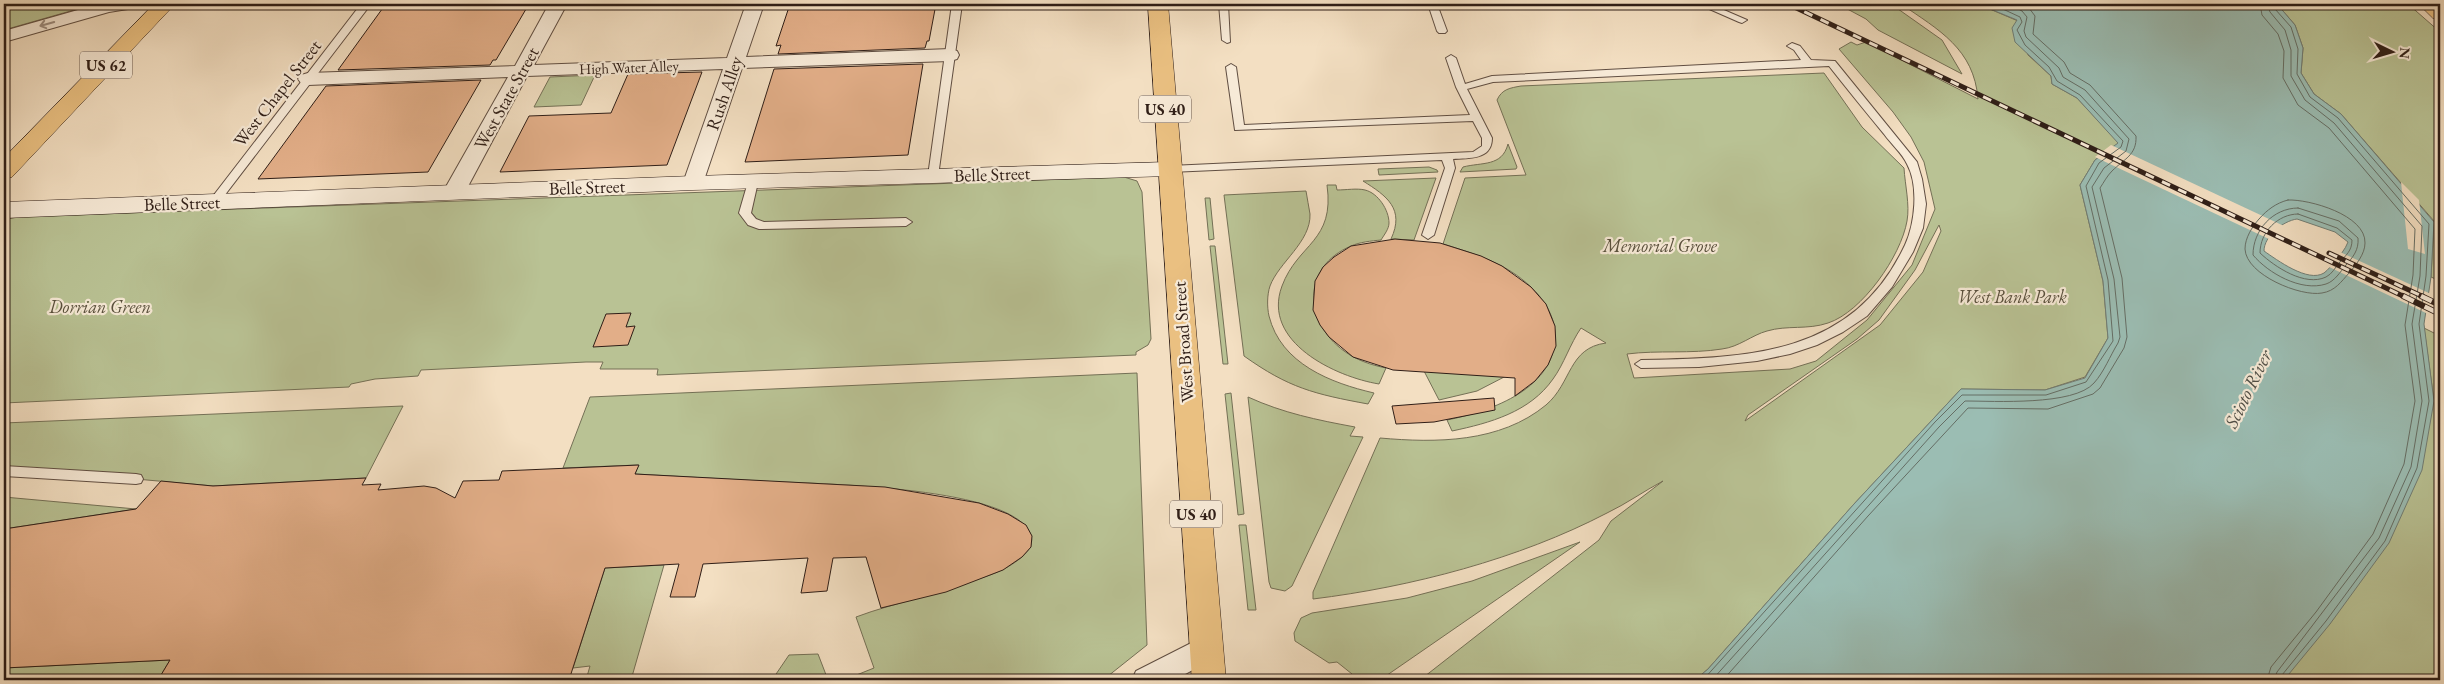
<svg xmlns="http://www.w3.org/2000/svg" width="2444" height="684" font-family="'EB Garamond',serif">
  <rect width="100%" height="100%" fill="#f3dfc2"/>
  <filter id="stains"><feTurbulence type="fractalNoise" baseFrequency=".004" numOctaves="4"/><feColorMatrix values="0 0 0 0 .2 0 0 0 0 .09 0 0 0 0 .02 0 0 0 .5 -.17"/></filter>
  <radialGradient id="worn" r=".72"><stop offset=".6" stop-color="#630" stop-opacity="0"/><stop offset="1" stop-color="#630" stop-opacity=".3"/></radialGradient>
  <path fill="#b9c294" stroke="#747056" fill-rule="evenodd" d="M4,4h91l-91,26z
    M1838,4h53l51,36 20,34 -84,-44 -12,-11z
    M1901,4h77l40,17 10,34 23,21 1,8 25,14 42,45 -24,17 -15,25 23,96 5,57 -23,39 -40,13 -84,-1 -107,115 -146,165 -13,11h-275l179,-140 12,-19 52,-40c-19,10 -37,23 -56,32 -88,46 -196,74 -294,86v-7l67,-154c56,5 120,5 166,-33 26,-22 22,-57 60,-62l-25,-15c-11,16 -17,36 -28,51 -23,33 -63,44 -101,52l-5,-11c45,-9 111,-32 108,-88 -1,-17 -12,-34 -24,-45 -25,-24 -56,-33 -88,-43l22,-66 61,-3 -29,-75c5,-11 13,-12 24,-14l303,-13 38,54 42,41c1,17 6,37 3,53 -6,35 -45,91 -79,102 -20,7 -41,2 -61,8 -15,4 -28,16 -45,18 -31,5 -64,1 -95,5l7,24 156,-9 26,-8 51,-41 45,-55 23,-56 -11,-47 -13,-25 -18,-25 -54,-63 12,-7 6,3 9,-3 112,57c-4,-50 -39,-69 -77,-95zM1939,225l2,6 -18,41 -43,53 -135,96 3,-6 109,-76 22,-19 36,-50z
    M2277,4h131l32,28v249l-9,-4 3,-56 -93,-107 -27,-20 -13,-21 2,-25 -8,-23z
    M595,75l-14,30 -47,2 16,-30z
    M1508,144l9,23 -1,2 -56,3 3,-5c19,-5 39,0 45,-23z
    M1429,167l8,3 1,2 -59,3 -1,-6z
    M1124,177l13,4 5,11 9,147 -3,6 -12,7v3l-479,20 1,-6h-58l3,-7h-17l-165,8 -3,6 -43,3 -24,5 -2,3 -345,16v-183l13,-3z
    M1436,178l-22,62 -23,-1c14,-30 -4,-43 -28,-58z
    M1327,185h9l1,5c9,0 20,-2 28,0 13,3 24,20 24,33 0,6 -5,12 -8,17 -10,1 -21,2 -30,6 -50,21 -47,76 -7,105 12,9 27,14 42,17l-7,16c-43,-7 -118,-42 -97,-98 16,-43 53,-44 45,-101z
    M1306,191c1,8 3,15 4,23 1,28 -31,48 -40,72 -3,9 -3,21 -1,30 12,48 62,67 105,77l-6,11c-54,-10 -79,-16 -124,-48l-20,-161z
    M1205,198h5l4,41 -5,1z
    M1210,246h5l13,118h-5z
    M2424,328l16,8v344h-160l154,-279z
    M1424,371l84,4 -31,16 -38,9z
    M1137,373l10,272 -44,35h-259l30,-12 -18,-51c40,-15 82,-22 122,-38 16,-5 31,-11 44,-22 8,-7 13,-16 7,-26 -26,-46 -217,-47 -269,-50 -42,-2 -83,-5 -125,-7l3,-9 -75,3 27,-71z
    M1231,393l13,121 -6,1 -13,-121z
    M1248,397c35,16 69,23 107,30l-5,9 13,1 -71,149 -7,5 -14,-3 -2,-6z
    M403,406l-37,72 -153,8 -77,-7 -132,-8v-48z
    M4,497l132,12 -132,20z
    M1239,525h7l10,85h-8z
    M1580,542l-200,138h-25l-3,-6 -15,-12 -8,1 -34,-22 -1,-8 7,-15 11,-5 95,-15 65,-17z
    M664,565l-33,115h-45l4,-14 -17,2 32,-100z
    M818,654l10,26h-56l17,-25z
    M170,660l-12,20h-154v-12z"/>
  <path fill="#9bbdb3" stroke="#707d75" fill-rule="evenodd" d="M1978,4h299l18,21 8,23 -2,25 13,21 27,20 93,108 -3,55 -7,47 10,77 -12,69 -33,73 -59,81 -46,56h-589l13,-11 146,-165 107,-115 84,1 40,-12 23,-40 -5,-57 -23,-96 15,-25 23,-17 -41,-45 -25,-14 -1,-8 -36,-34 -3,-14 5,-8zM2297,219l38,13 13,10c-3,8 -8,13 -13,19 -3,4 -7,9 -11,12 -16,10 -47,-13 -60,-22 0,-15 19,-30 33,-32z"/>
  <path fill="#f3dfc2" d="M2111,145l173,81 -13,14 -176,-83z
    M2401,182l18,18 6,54 -17,-5z
    M2340,252l91,42 -3,20 -101,-48z"/>
  <g fill="none" stroke-linecap="round" stroke-linejoin="round">
    <path stroke="#656e65" stroke-width="1" d="M2260,4l2,11 16,19 6,17 -1,27 15,27 31,23 86,101 -2,46 -8,50 10,76 -11,63 -31,70 -57,78 -45,55 -4,13
      M2267,4l3,8 15,18 6,20v26l14,24 29,23 88,103 -2,50 -8,48 10,77 -11,66 -32,71 -102,134 -3,8
      M2274,4l1,5 16,18 7,22 -1,25 13,23 28,21 91,106 -3,52 -7,48 10,77 -12,67 -32,73 -59,80 -44,54 -1,5
      M2288,200c21,-1 78,15 77,43 0,11 -9,22 -16,30 -8,9 -14,18 -27,20 -21,4 -76,-18 -77,-44 0,-11 7,-22 14,-30 8,-9 17,-16 29,-19z
      M2298,208l41,13 19,17c1,12 -5,19 -12,27 -6,7 -11,16 -20,19 -25,8 -58,-11 -73,-29 0,-25 20,-47 45,-47z
      M2298,214l39,14 15,12c0,11 -6,15 -13,23 -4,5 -7,11 -13,14 -21,10 -51,-10 -66,-24 0,-21 18,-39 38,-39z
      M1703,680l232,-258 27,-27h84l40,-13 27,-41 -5,-61 -22,-94 13,-23 22,-16 2,-6 -43,-46 -23,-14 -8,-14 -24,-22 -8,-15 5,-8 -2,-5 -28,-13
      M1712,680l227,-253 26,-26c29,0 109,5 129,-18 10,-11 16,-27 24,-40l2,-6 -6,-58 -22,-92 12,-19 22,-17 3,-12 -44,-49 -22,-13 -4,-9 -33,-31 -2,-6 3,-14 -5,-6 -13,-7
      M1723,680l145,-164 100,-108 80,1 45,-15 7,-6 24,-40 3,-11 -5,-59 -22,-90c4,-6 7,-12 12,-17 12,-12 25,-16 24,-35l-46,-51 -20,-12 -6,-11 -31,-28 2,-18 -9,-12"/>
  </g>
  <path fill="#e2ae88" stroke="#2f1e17" d="M434,4h95l-33,56h-3l-3,5 -152,5 47,-65z
    M790,4h146l-7,37h-2l-2,7 -147,6 3,-9 -5,1z
    M923,64l-15,91 -163,7 29,-93z
    M702,72l-35,93 -167,7 29,-56 82,-3 17,-39z
    M481,80l-53,92 -170,7 68,-93z
    M1395,239l45,4 41,13 21,10 29,21 15,17 9,22 1,20 -8,19 -13,16 -20,15v-18l-122,-8 -40,-13 -24,-20 -9,-12 -7,-15 2,-29 8,-14 11,-10 17,-11z
    M631,313l-5,14 9,-1 -7,19 -35,2 13,-33z
    M1494,398l1,12 -61,12 -38,2 -4,-18z
    M639,465l-4,9 250,13 94,16 29,11 18,11 6,11 -1,11 -9,10 -19,13 -57,22 -65,16 -15,-51 -33,1 -6,33 -26,2 7,-35 -105,6 -8,33h-25l9,-33 -74,4 -36,112h-411l12,-20 -166,8v-139l132,-20 25,-28 52,5 153,-8 -4,7 19,-1 -3,6 46,-4 12,2 19,10 8,-17 36,-1 3,-9z"/>
  <g fill="none" stroke-linecap="round" stroke-linejoin="round">
    <defs>
      <path id="lane" d="M361,4h10l-153,200h-8l-2,-2 2,-2z
        M952,4h10l-24,172 -5,3 -5,-3z
        M1219,4h9l2,38 -3,1 -5,-3z
        M1428,4h9l10,27 -2,2h-6l-2,-2z
        M1698,4h12l37,16 -5,3 -3,-1z
        M1792,43l8,3 11,14 24,1 82,101 5,17 4,25 -3,24 -10,24 -21,35 -25,29 -24,16 -26,13 -27,9 -33,7 -58,6 -58,1 -6,-4 6,-4c107,-2 212,-4 264,-115 10,-22 14,-59 2,-81 -5,-11 -16,-20 -23,-30 -19,-23 -37,-45 -55,-68l-336,16 -26,7 25,49c0,22 -23,20 -39,21l2,9 -21,67 -6,4 -6,-4 23,-67 -3,-8 -272,12 -5,-3 5,-3 303,-14 9,-6v-8l-9,-17 -238,9 -9,-63 5,-3 5,3 8,58 226,-10 -14,-28 -10,-29 5,-3 5,3 9,26 27,-8 309,-16 -7,-10 -7,-4z
        M753,179l5,3 -7,31 5,6 8,3 142,-4 6,4 -6,4 -147,3 -11,-4 -9,-12 9,-31z
        M4,466l132,8 5,1 2,4 -2,4 -5,1 -132,-8z"/>
      <path id="street" d="M99,4h38l-3,4 -25,4 -105,30v-11z
        M549,4h18l-33,61 193,-7 19,-54h18l-18,53 204,-8 7,2 2,4 -2,4 -7,2 -208,7 -39,115 -3,5 -7,1 -7,-1 -3,-5 40,-114 -196,7 -62,116 -4,5 -7,1 -7,-1 -4,-5 65,-115 -200,8 -7,-2 -3,-4 3,-4 7,-2 207,-7z
        M1207,635l10,4 5,9 -5,9 -43,23h-42l4,-9z"/>
      <path id="secondary" d="M1170,162l8,2 4,5 -4,5 -8,2 -477,14 -689,28v-16l689,-26z"/>
      <path id="primary" d="M154,4h21l-163,173 -8,2v-21z
        M1148,4h20l58,676h-34z
        M2419,4h21v16l-7,-2z"/>
    </defs>
    <use href="#lane" stroke="#604e42" stroke-width="2"/>
    <use href="#street" stroke="#604e42" stroke-width="2"/>
    <use href="#secondary" stroke="#2f1e17" stroke-width="1"/>
    <use href="#primary" stroke="#2f1e17" stroke-width="1"/>
    <use href="#lane" fill="#f7ead7" fill-rule="evenodd"/>
    <use href="#street" fill="#f7ead7" fill-rule="evenodd"/>
    <use href="#secondary" fill="#f7ead7" fill-rule="evenodd"/>
    <use href="#primary" fill="#eac081" fill-rule="evenodd"/>
    <defs>
      <path id="rail-far1" d="M1788,4l617,293
        M2329,253l95,44"/>
      <path id="rail" d="M2403,296l37,18
        M2421,296l19,9"/>
    </defs>
    <use href="#rail-far1" stroke="#2f1e17" stroke-width="5"/>
    <use href="#rail" stroke="#2f1e17" stroke-width="6"/>
    <use href="#rail-far1" stroke="#f7ead7" stroke-width="3" stroke-dasharray="9" stroke-linecap="butt"/>
    <use href="#rail" stroke="#f7ead7" stroke-width="4.5" stroke-dasharray="12" stroke-linecap="butt"/>
  </g>
  <defs><path id="oneway-shaft" d="M-6 0H5M1.5-3L5.5 0L1.5 3" fill="none" stroke-width="1.6" stroke-linecap="round" stroke-linejoin="round" transform="scale(1.25)"/></defs>
  <use stroke="#9d8e81" href="#oneway-shaft" transform="translate(47 24) rotate(164)"/>
  <g text-anchor="middle" dominant-baseline="central" stroke-width="4.5" stroke-linejoin="round" paint-order="stroke">
    <g font-size="15" fill="#2f1e17" stroke="#f7ead7">
      <text transform="translate(629 67) rotate(-2)">High Water Alley</text>
    </g>
    <g fill="#f7ead7" stroke="#6b5b51" stroke-width="1">
      <rect x="80" y="51.5" width="52" height="27" rx="4"/>
      <rect x="1139" y="95.5" width="52" height="27" rx="4"/>
      <rect x="1170" y="500.5" width="52" height="27" rx="4"/>
    </g>
    <g font-size="16" font-weight="bold" fill="#2f1e17">
      <text x="106" y="65">US 62</text>
      <text x="1165" y="109">US 40</text>
      <text x="1196" y="514">US 40</text>
    </g>
    <g font-size="18" fill="#2f1e17" stroke="#f7ead7">
      <text transform="translate(277 93) rotate(-52)">West Chapel Street</text>
      <text transform="translate(724 93) rotate(-71)">Rush Alley</text>
      <text transform="translate(506 98) rotate(-61)">West State Street</text>
      <text transform="translate(992 174) rotate(-2)">Belle Street</text>
      <text transform="translate(587 187) rotate(-2)">Belle Street</text>
      <text transform="translate(182 203) rotate(-2)">Belle Street</text>
      <text transform="translate(1183 342) rotate(-94)">West Broad Street</text>
    </g>
    <g font-size="18" font-style="italic" fill="#584f3c" stroke="#f7ead7">
      <text x="1660" y="245">Memorial Grove</text>
      <text x="2012" y="296">West Bank Park</text>
      <text x="100" y="306">Dorrian Green</text>
    </g>
    <g font-size="19" font-style="italic" fill="#4f4e46" stroke="#f7ead7">
      <text transform="translate(2248 389) rotate(-64)">Scioto River</text>
    </g>
  </g>
  <rect width="2444" height="684" fill="none" stroke="#f3dfc2" stroke-width="20"/>
  <rect x="5" y="5" width="2434" height="674" fill="none" stroke="#2f1e17" stroke-width="2.5"/>
  <rect x="10" y="10" width="2424" height="664" fill="none" stroke="#2f1e17"/>
  <g transform="translate(2392 52) rotate(95)" stroke="#f7ead7" stroke-width="4" paint-order="stroke">
  <path d="M0-4L9 19L0 12L-9 19Z" fill="#2f1e17"/>
  <text y="-8" font-size="14" font-weight="bold" text-anchor="middle" fill="#2f1e17">N</text>
  </g>
  <rect width="100%" height="100%" filter="url(#stains)"/>
  <rect width="100%" height="100%" fill="url(#worn)"/>
</svg>
